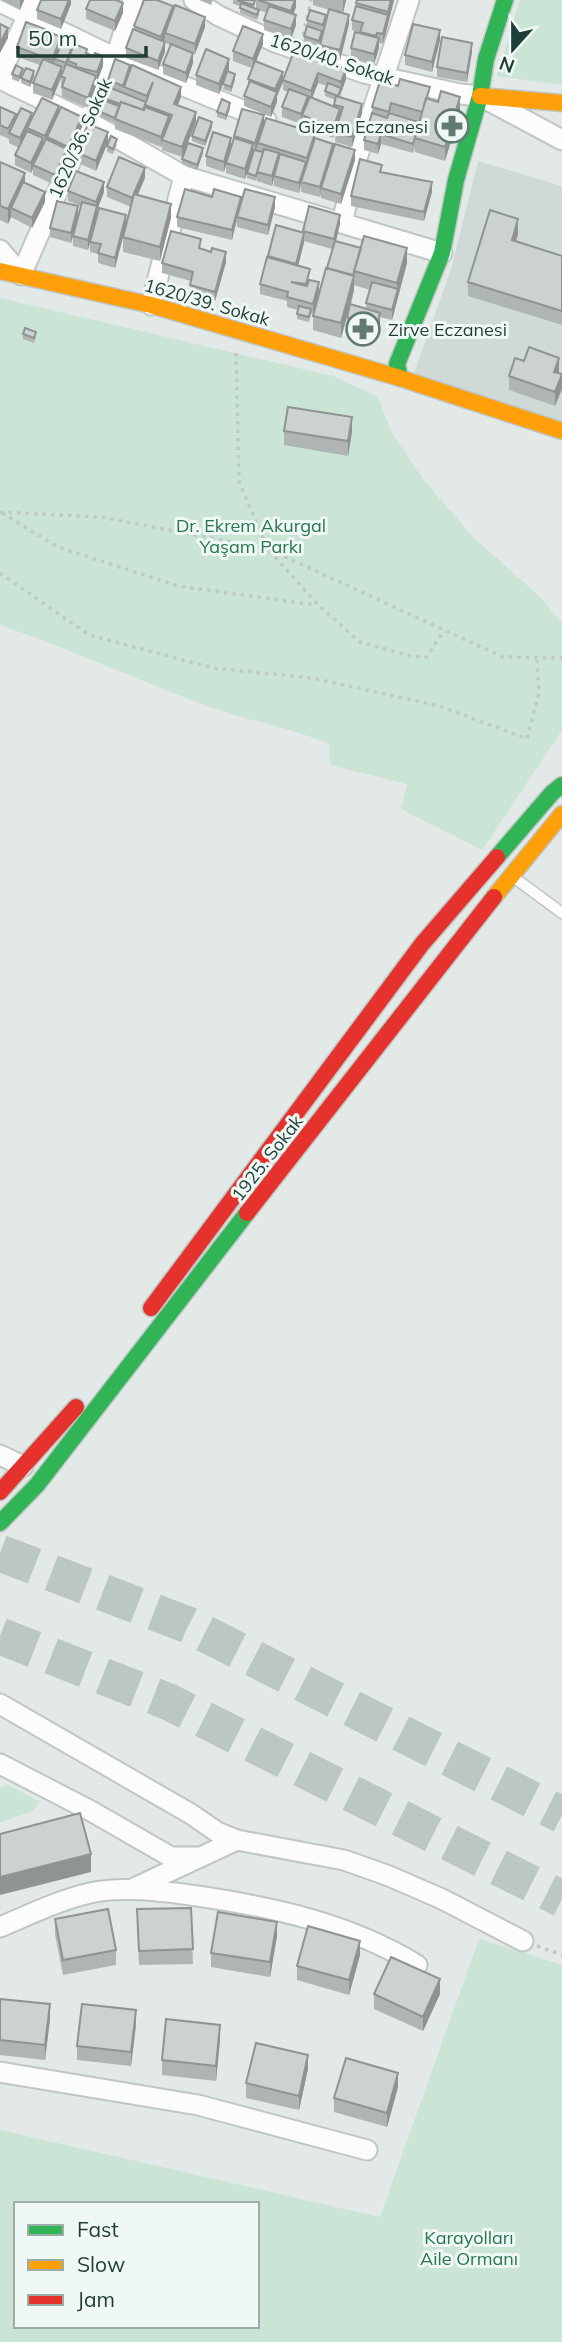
<svg xmlns="http://www.w3.org/2000/svg" width="562" height="2342" font-family="Mulish,sans-serif">
  <rect width="100%" height="100%" fill="#e2e9e7"/>
  <path fill="#cfdad7" d="M478,161l84,25v238l-150,-45 39,-110z"/>
  <path fill="#cae4d5" fill-rule="evenodd" d="M520,0h42v85l-65,-9z
    M0,298l333,78 45,21 13,34 32,48 49,57 69,62 21,25v107l-80,120 -81,-41 6,-25 -77,-19 -1,-21c-37,-16 -76,-22 -113,-35 -73,-26 -143,-59 -216,-84z
    M6,1784l34,18 -9,10 -31,10v-33z
    M479,1939l83,26v377h-562v-212l380,87zM16,2204h241v122h-241z"/>
  <g fill="none" stroke-linecap="round" stroke-linejoin="round">
    <path stroke="#bbc7c4" stroke-width="37" stroke-dasharray="37 18" stroke-linecap="butt" d="M0,1553l188,72 374,190
      M0,1636l169,66 393,197"/>
    <defs>
      <path id="lane" d="M512,876l50,37"/>
      <path id="street" d="M194,0l25,16 56,26 89,31 96,21 20,2 82,44
        M0,2l116,56 150,62
        M0,75l35,-75
        M0,79l89,43 95,54 258,77
        M342,223l16,-68 51,-155
        M0,250l21,25 95,-217 17,-58
        M151,305l33,-129
        M0,1455l23,11
        M0,1704l191,110 26,18 20,8 107,20 45,16 53,23 81,42
        M0,1764l91,47 80,46h30
        M132,1889l105,-49
        M0,1927c29,-12 59,-27 90,-34 31,-7 69,-2 100,2 79,11 159,28 227,70
        M0,2072l198,33 169,45"/>
      <path id="fast" d="M400,378l-3,-14 45,-111 14,-73 24,-84 6,-37 19,-59
        M497,857l55,-64 10,-8
        M0,1523l37,-38 210,-272"/>
      <path id="slow" d="M480,96l82,7
        M0,271l151,34 249,73 162,53
        M494,897l68,-83"/>
      <path id="jam" d="M247,1213l247,-316
        M151,1308l271,-364 75,-87
        M0,1492l76,-85"/>
    </defs>
    <use href="#lane" stroke="#bfc6c4" stroke-width="13"/>
    <use href="#street" stroke="#bfc6c4" stroke-width="23"/>
    <use href="#fast" stroke="#bec6c4" stroke-width="19"/>
    <use href="#slow" stroke="#bec6c4" stroke-width="19"/>
    <use href="#jam" stroke="#bec6c4" stroke-width="19"/>
    <path stroke="#bfc9c8" stroke-width="3.5" stroke-dasharray="3.5 5" stroke-linecap="butt" d="M303,35l8,-35
      M236,353l3,129 29,67 50,56 42,37 50,14 17,1 17,-27
      M0,512l101,5 167,32 235,108 59,1
      M2,513l56,34 120,39 138,19
      M0,573l89,62 124,33 99,10 128,28 87,33 12,-47 -2,-34
      M537,1946l25,9"/>
    <use href="#lane" stroke="#fbfcfb" stroke-width="10"/>
    <use href="#street" stroke="#fbfcfb" stroke-width="19"/>
    <use href="#fast" stroke="#30b455" stroke-width="16"/>
    <use href="#slow" stroke="#ff9f0a" stroke-width="16"/>
    <use href="#jam" stroke="#e5322d" stroke-width="16"/>
  </g>
  <path fill="#afb5b3" fill-rule="evenodd" d="M0,0h24l-4,10z
    M71,0v4l-10,25 -24,-10v-9z
    M90,0h30v2l3,11 -8,18 -29,-12v-10z
    M199,0h14l-2,5z
    M233,0h23l-2,8 2,1v-9h40v7l-3,7 3,11 -5,14 -27,-9v-10l3,-7 -8,-3v5l-2,5 -17,-7v-7l-7,-2z
    M313,0h33l-3,13 6,11 -9,36 -20,-5v-12l-1,3 -15,-5v-5l18,-1 7,-25 -16,-5z
    M394,0l-11,44 -4,-1v5l-5,16 -23,-6v-10l9,-15v-1l-8,-2v-10l4,-12v-5z
    M173,11l32,16 -10,27h-2v9l-7,20 -23,-9v-10l7,-19 -5,-2v9l-7,18 -32,-12v-10l8,-19v-3z
    M307,20h19l-3,10 -16,-5z
    M45,34l27,16 15,4 16,12 -7,16v4l-8,22 -26,-11 -1,-18 -9,21 -19,-7v-10l7,-18 -23,-8v-10zM55,61v3l9,3 -2,7 -8,-10z
    M440,40l-8,32 -27,-7v-10z
    M263,44l-7,17 27,21 -6,14v6l-6,15 -27,-11v-10l4,-11v-6l4,-11 -19,-7v-10z
    M294,51l52,28 -6,18 22,16 -10,34 -17,-5 1,-12 -3,8 -31,-13v-4l-1,3 -19,-7v-10l6,-15 -5,-2v-10zM318,83l9,3 -2,5v5l10,4 -1,6 -22,-9z
    M472,52l-5,30 -30,-5v-10z
    M23,69l-4,13 -7,-3v-5z
    M229,69l-1,2 7,8 -4,13 -8,-3 2,-10 -6,15 -23,-9v-10z
    M130,70l51,27 -3,8 18,17 -14,35 -20,-7v-5l-1,2 -46,-18v-6l-17,-7 3,-19 7,-11v-6z
    M34,76l-4,11 -9,-4v-5z
    M380,81l50,16 -1,2 31,12 -15,50 -30,-9v-4l-2,5 -32,-9 -3,10 -14,-4v-10l8,-26v-7zM391,113l29,8 -1,1 -28,-8z
    M0,107l16,11h16l27,-7 23,16 -27,58 -22,-10v-7l-2,5 -16,-8v-10l4,-7 -10,-5v-4l-9,-4z
    M230,108l-4,12 -9,-3v-5z
    M264,125l51,14 18,12 22,9 -14,44 -20,-6v-6l-1,5 -19,-5v-7l-2,8 -25,-7v-6l-2,6 -15,-5v-3l-1,3 -9,-3v-5l-2,6 -19,-6v-8l-2,7 -18,-6v-10l25,-10 3,-10z
    M212,127l-7,19 -13,-5v-5z
    M108,142l-12,29 -20,-9v-10z
    M117,144l-4,10 -6,-2v-6z
    M203,153l-6,17 -15,-6v-5z
    M0,162l25,21 20,19 -13,26 -21,-11 -3,7 -8,-4z
    M382,172l50,20 -8,29 -73,-15v-10z
    M145,178l-7,17 33,23 -11,43 -37,-9v-15l8,-30 -24,-10v-10z
    M68,191l36,1 -7,18v4l29,11 -11,43 -17,-5v-9l-8,-2v-8l-2,6 -15,-4v-9l-2,6 -21,-6v-9l28,-12 3,-10 -13,-5z
    M212,197l29,6 34,4 -7,28 -31,-8v-6l-5,19 -55,-13v-10z
    M309,206l31,18 -4,17 71,22 -15,57 -12,-3v6l-3,12 -30,-8v-9l-6,20 -28,-8v-14l19,-67 -28,-8 -6,25 21,26 -6,22h-2l-2,8 -12,-3 1,-9 -11,-3v-6l-27,-7v-10l16,-59 27,7zM354,285l16,5 -4,13v6l-15,-4 3,-15z
    M518,234l-2,7 46,15v69l-94,-29v-14z
    M201,249l25,13 -11,39 -25,-6 1,-14 -29,-8v-10z
    M23,334l13,3 -2,6 -11,-4z
    M559,372l3,17 -7,17 -46,-16v-14z
    M284,431l68,1 -4,24 -64,-11z
    M191,1908l2,56 -54,1 -2,-41z
    M55,1919l61,31v15l-53,10 -8,-41z
    M277,1936l-7,41 -59,-10v-14z
    M360,1955l-11,40 -52,-15v-14z
    M374,1994h66l-17,37 -49,-22z
    M0,1999l50,20 -5,41 -45,-5z
    M136,2025l-5,41 -54,-6v-14z
    M220,2040l-4,41 -54,-6v-15z
    M308,2069l-9,41 -53,-12v-15z
    M398,2087l-11,40 -53,-15v-14z"/>
  <path fill="#8f9392" d="M20,0h4l-4,10z
    M69,0h2v4l-10,25v-10z
    M295,0h1v7l-5,14v-10z
    M343,0h3l-3,13z
    M391,0h3l-11,44v-10z
    M123,3v10l-8,18v-10z
    M173,6v10l-8,17v4l-4,10v-10z
    M296,15v10l-5,14v-10z
    M349,15v9l-9,36v-10z
    M205,17v10l-10,27v-10z
    M8,28v10l-8,15v-10z
    M440,30v10l-8,32v-10z
    M263,34v10l-10,25v-10z
    M61,37v10l-6,12 -3,11v-10z
    M379,38v10l-5,16v-10z
    M165,42v10l-7,18v-9z
    M472,43v9l-5,30v-9z
    M193,53v10l-7,20v-10z
    M103,56v10l-6,16v-10z
    M229,59v10l-10,25v-10z
    M62,67v10l-1,-1 -9,24v-10z
    M346,69v10l-5,13v-10z
    M34,71v5l-4,11v-5z
    M283,72v10l-6,14v6l-6,15v-10l4,-11v-7z
    M318,73v10l-7,18v-10z
    M235,74v5l-4,13v-5z
    M96,76v10l-8,22v-10z
    M181,87v10l-7,17v-10z
    M308,96v10l-6,9 -1,9v-10z
    M460,97v14l-15,50v-14z
    M230,103v5l-4,12v-5z
    M362,104v9l-10,34v-10z
    M59,106v10l-12,21v5l-2,4v-10z
    M340,109v10l-7,19v-10z
    M196,112v10l-14,35v-10z
    M32,113v10l-5,5v5l-7,15v-10z
    M264,115v10l-9,28v-10z
    M169,116v10l-7,14 -1,7v-10z
    M82,117v10l-14,30v-10z
    M212,122v5l-7,19v-5z
    M108,132v10l-12,29v-10z
    M315,133v10l-8,25v-10z
    M381,134v10l-3,10v-10z
    M43,138v10l-10,17v3l-2,5v-10z
    M231,138v10l-7,24v-10z
    M253,144v10l-8,25v-10z
    M333,144v9l-12,35 -1,9v-10z
    M203,148v5l-6,17v-5z
    M67,149v10l-12,26v-10z
    M355,150v10l-14,44v-10z
    M279,153v10l-5,13 -2,10v-10z
    M306,162v10l-5,10 -2,11v-10z
    M145,168v10l-13,29v-9z
    M25,173v15l-14,20v9l-3,7v-15z
    M104,182v10l-7,18v6l-9,34v-10l8,-30v-8z
    M432,182v10l-8,29v-9z
    M45,192v10l-13,26v-10z
    M241,197v10l-4,10 -5,23v-10z
    M275,197v10l-7,28v-10z
    M171,204v14l-11,43v-14z
    M78,206v10l-7,27v-10z
    M126,215v10l-11,43v-10z
    M340,215v9l-6,25v-10z
    M518,219v15l-6,21v-15z
    M304,233v10l-8,31v-10z
    M407,248v15l-15,57v-10l5,-17v-10z
    M226,252v10l-11,39v-9z
    M354,271v19l-13,48v-15z
    M319,282v10l-6,22v-10z
    M380,313v10l-3,12v-10z
    M559,358v14l-5,14v-14z
    M562,374v15l-7,17v-14z
    M352,417v15l-4,24v-15z
    M91,1854v18l-91,23v-18z
    M277,1922v14l-7,41v-15z
    M360,1941v14l-11,40v-15z
    M440,1979v15l-17,37v-14z
    M50,2004v15l-5,41v-15z
    M136,2010v15l-5,41v-14z
    M220,2025v15l-4,41v-15z
    M308,2055v14l-9,41v-14z
    M398,2073v14l-11,40v-14z"/>
  <path fill="#ccd2d0" stroke="#8f9392" stroke-width="2" d="M41,0h28l-8,19 -24,-9z
    M90,0h26l7,3 -8,18 -29,-12z
    M144,0h13l16,6 -12,31 -27,-11z
    M237,0h18l-2,5z
    M258,0h37l-4,11z
    M357,0h34l-3,12 -32,-9z
    M241,3l18,7 -2,5 -17,-7z
    M175,5l30,12 -10,27 -30,-11z
    M269,6l27,9 -5,14 -27,-9z
    M356,6l32,9 -5,19 -6,-1 -1,3 -16,-4 3,-9 -11,-3z
    M329,9l20,6 -9,35 -20,-5z
    M310,10l16,5 -3,10 -16,-5z
    M26,22l19,7 -4,15 6,-13 14,6 -9,23 -35,-13z
    M0,24l8,4 -8,15z
    M413,24l27,6 -8,32 -27,-7z
    M243,26l20,8 -10,25 -20,-8z
    M307,26l15,5 -3,10 -15,-5z
    M133,29l32,13 -7,19 -32,-13z
    M355,32l24,6 -5,16 -23,-6z
    M442,37l30,6 -5,30 -30,-6z
    M62,42l10,4 -6,17 -11,-4z
    M74,44l13,5 -1,4 7,3 2,-3 8,3 -6,16 -21,-5v-3l-8,-3z
    M171,44l22,9 -7,20 -23,-9z
    M206,49l23,10 -10,25 -23,-9z
    M294,51l52,18 -5,13 -23,-9 -7,18 -28,-11z
    M43,59l19,8 -10,23 -19,-7z
    M115,59l15,6 -7,21 -15,-6z
    M255,61l28,11 -8,17 -27,-10z
    M66,64l30,12 -8,22 -26,-11 3,-9 -4,-2z
    M16,65l7,4 -4,8 -7,-3z
    M132,65l49,22 -7,17 22,8 -14,35 -20,-7 10,-25 -27,-10 8,-23 -6,14 -23,-9z
    M26,68l8,3 -4,11 -9,-4z
    M227,71l8,3 -4,13 -8,-3z
    M400,79l30,8 -8,25 -31,-9 -2,9 -17,-5 8,-26 18,5z
    M250,81l27,11 -6,15 -27,-11z
    M328,83l13,5 -3,8 -13,-5z
    M106,86l40,16 -3,8 -22,-8 -1,2 -19,-7z
    M289,89l19,7 -7,18 -19,-7z
    M441,91l19,6 -15,50 -30,-9 11,-40 12,4z
    M336,96l26,8 -10,33 -17,-5 8,-25 -9,-2z
    M310,97l30,12 -7,19 -31,-13z
    M42,98l17,8 -14,30 -18,-8z
    M222,99l8,4 -4,12 -9,-3z
    M103,100l16,6 -4,12 -17,-7z
    M121,102l23,8 1,-3 24,9 -8,21 -46,-18z
    M0,107l16,7 -8,15 -8,-4z
    M61,107l21,10 -14,30 -21,-10z
    M21,108l11,5 -12,25 -11,-5z
    M242,109l22,6 -9,28 -21,-7z
    M372,113l15,5 2,-5 30,9 -6,22 -32,-10 -3,10 -14,-4z
    M199,117l13,5 -7,19 -13,-5z
    M266,118l49,15 -8,25 -49,-15z
    M88,124l20,8 -12,29 -20,-9z
    M27,131l16,7 -12,25 -16,-8z
    M213,132l18,6 -7,24 -18,-6z
    M111,136l6,3 -4,10 -6,-3z
    M234,138l19,6 -8,25 -19,-6z
    M315,138l18,6 -13,43 -19,-5z
    M46,139l21,10 -12,26 -22,-10z
    M188,143l15,5 -6,17 -15,-6z
    M335,144l20,6 -14,44 -20,-6z
    M264,149l15,4 -7,23 -15,-4z
    M254,150l9,2 -7,24 -9,-3z
    M280,154l26,8 -7,21 -25,-7z
    M119,157l26,11 -13,30 -25,-11z
    M360,159l22,6 -2,7 52,10 -8,30 -73,-16z
    M0,162l25,11 -17,36 -8,-3z
    M76,171l28,11 -8,20 -28,-11z
    M23,182l22,10 -13,26 -21,-10z
    M185,189l27,8 2,-8 27,8 -9,33 -55,-13z
    M245,189l30,8 -7,28 -31,-8z
    M134,194l37,10 -11,43 -37,-10z
    M57,201l21,5 -7,27 -21,-5z
    M82,202l15,4 -9,34 -15,-4z
    M309,206l31,9 -6,24 -31,-8z
    M99,208l27,7 -11,43 -17,-5 3,-9 -11,-2z
    M490,210l28,9 -6,21 50,16v55l-94,-29z
    M276,225l28,8 -8,31 -28,-8z
    M171,231l30,8 -2,9 12,4 1,-4 14,4 -11,40 -25,-7 3,-13 -31,-9z
    M364,236l43,12 -10,35 -43,-12z
    M335,241l26,7 -8,27 -26,-7z
    M267,257l43,12 -4,15 -15,-2 16,4 2,-6 10,2 -6,22 -26,-7 1,-5 -28,-8z
    M326,268l28,8 -13,47 -28,-7z
    M372,282l26,7 -6,21 -26,-7z
    M350,304l30,9 -3,12 -30,-8z
    M299,306l12,3 -2,8 -12,-3z
    M25,328l11,4 -2,6 -11,-4z
    M529,347l30,11 -5,14 8,2 -7,18 -46,-16 6,-18 9,3z
    M288,407l64,10 -4,24 -64,-10z
    M80,1813l11,41 -91,23v-43z
    M191,1908l2,41 -54,2 -2,-42z
    M108,1909l8,41 -53,10 -8,-41z
    M218,1912l59,10 -7,40 -59,-9z
    M308,1926l52,15 -11,39 -52,-14z
    M391,1957l49,22 -17,38 -49,-23z
    M0,1999l50,5 -5,41 -45,-5z
    M82,2004l54,6 -5,42 -54,-6z
    M166,2019l54,6 -4,41 -54,-6z
    M256,2043l52,12 -9,41 -53,-13z
    M346,2058l52,15 -11,40 -53,-15z"/>
  <defs>
    <symbol id="pharmacy-ring" viewBox="-11 -11 22 22"><circle r="9.5" fill="#f0f8f5" stroke="#637975" stroke-width="1.5"/><path d="M-2-6h4v4h4v4h-4v4h-4v-4h-4v-4h4Z" fill="#637975"/></symbol>
  </defs>
  <g fill-rule="evenodd">
    <use href="#pharmacy-ring" x="433" y="107" width="38" height="38"/>
    <use href="#pharmacy-ring" x="344" y="310" width="38" height="38"/>
  </g>
  <g text-anchor="middle" dominant-baseline="central" stroke-width="6" stroke-linejoin="round" paint-order="stroke">
    <g font-size="18" fill="#1f3d38" stroke="#f0f8f5">
      <text transform="translate(332 59) rotate(18)">1620/40. Sokak</text>
      <text transform="translate(80 138) rotate(-66)">1620/36. Sokak</text>
      <text transform="translate(207 302) rotate(16)">1620/39. Sokak</text>
      <text transform="translate(267 1158) rotate(-52)">1925. Sokak</text>
    </g>
    <g font-size="18" fill="#1f3d38" stroke="#f0f8f5" text-anchor="end">
      <text x="428" y="126">Gizem Eczanesi</text>
      <text x="388" y="329" text-anchor="start">Zirve Eczanesi</text>
    </g>
    <g font-size="18" fill="#26764f" stroke="#f0f8f5">
      <text x="251" y="525">Dr. Ekrem Akurgal<tspan x="251" dy="21">Yaşam Parkı</tspan></text>
      <text x="469" y="2237">Karayolları<tspan x="469" dy="21">Aile Ormanı</tspan></text>
    </g>
  </g>
  <rect x="14" y="2202" width="245" height="126" fill="#f0f8f5" stroke="#9cada9" stroke-width="2"/>
  <rect x="28" y="2225" width="35" height="10" fill="#30b455" stroke="#9cada9" stroke-width="2"/>
  <text x="77" y="2237" font-size="21" fill="#1f3d38">Fast</text>
  <rect x="28" y="2260" width="35" height="10" fill="#ff9f0a" stroke="#9cada9" stroke-width="2"/>
  <text x="77" y="2272" font-size="21" fill="#1f3d38">Slow</text>
  <rect x="28" y="2295" width="35" height="10" fill="#e5322d" stroke="#9cada9" stroke-width="2"/>
  <text x="77" y="2307" font-size="21" fill="#1f3d38">Jam</text>
  <g transform="translate(513 49) rotate(201)" stroke="#f0f8f5" stroke-width="5" paint-order="stroke">
  <path d="M0-5L12 26L0 18L-12 26Z" fill="#1f3d38"/>
  <text y="-10" font-size="19" font-weight="bold" text-anchor="middle" fill="#1f3d38">N</text>
  </g>
  <path d="M18 46v10h128v-10" fill="none" stroke="#1f3d38" stroke-width="3.5"/>
  <text x="28" y="46" font-size="21" fill="#1f3d38" stroke="#f0f8f5" stroke-width="5" paint-order="stroke">50 m</text>
</svg>
